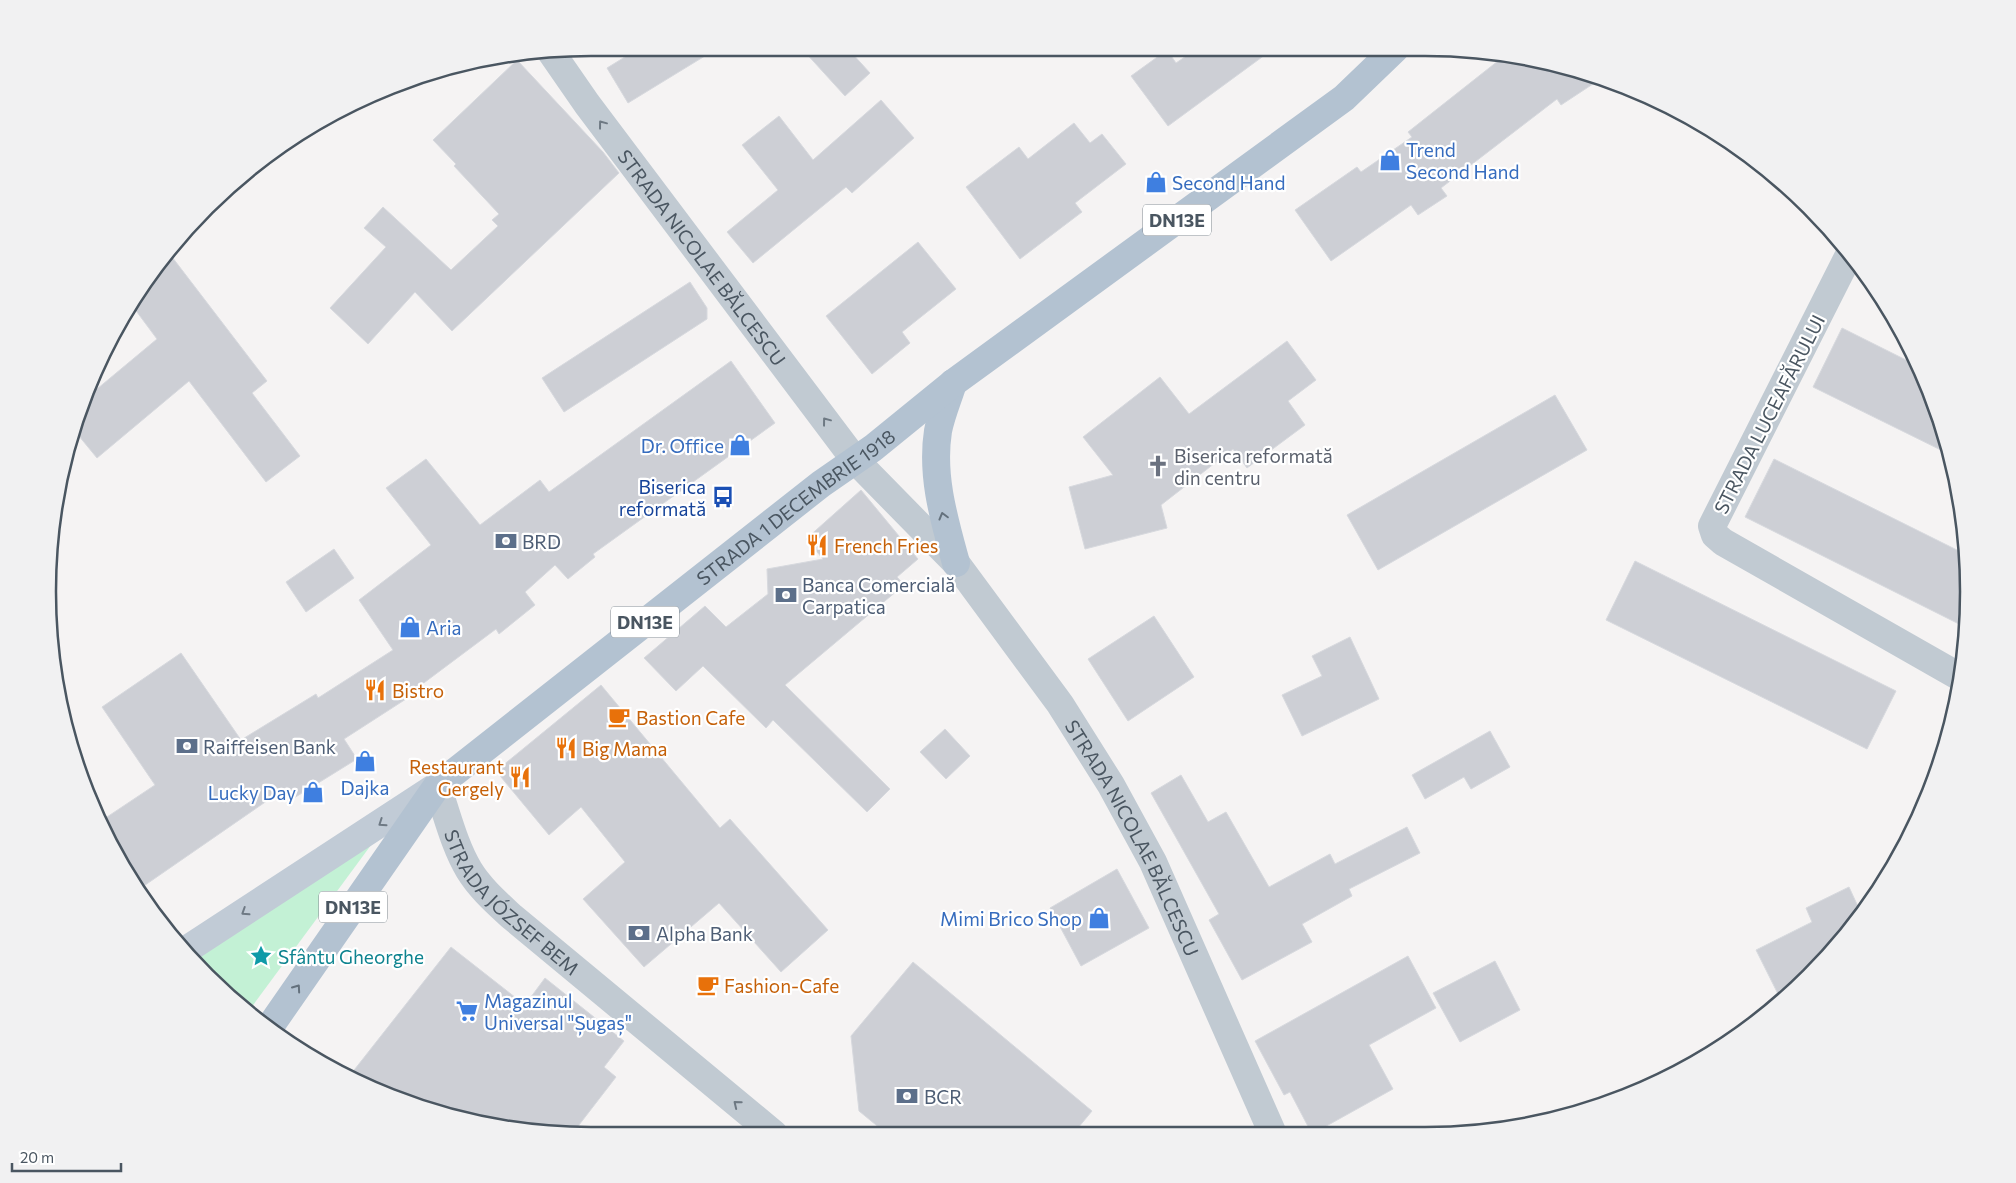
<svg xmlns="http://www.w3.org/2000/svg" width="2016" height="1183" font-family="Commissioner,sans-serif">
<rect width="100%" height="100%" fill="#f5f3f3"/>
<path fill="#c3f1d5" d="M 374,841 L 248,1012 L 233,1000 L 195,960 Z"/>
<g fill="#cdcfd5" stroke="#d7d9de">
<path d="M 1273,49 L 1168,126 L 1131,76 L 1167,50 L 1176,63 L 1195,50 Z"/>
<path d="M 713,51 L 628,103 L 607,68 L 633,52 Z"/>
<path d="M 804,51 L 850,51 L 870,73 L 845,96 Z"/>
<path d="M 1503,57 L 1602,78 L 1561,105 L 1557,99 L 1441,188 L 1447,196 L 1418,215 L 1411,205 L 1331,261 L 1295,210 L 1357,167 L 1361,172 L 1412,137 L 1408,132 Z"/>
<path d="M 517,60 L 603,152 L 619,173 L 452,331 L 415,292 L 368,344 L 330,308 L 386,247 L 364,228 L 383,207 L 451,270 L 498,226 L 492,220 L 499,214 L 454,166 L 456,164 L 433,140 Z"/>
<path d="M 881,100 L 914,138 L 852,193 L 846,187 L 753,263 L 727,232 L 778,190 L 742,145 L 779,116 L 813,160 Z"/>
<path d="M 1074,123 L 1090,143 L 1102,134 L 1126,164 L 1075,203 L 1082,212 L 1020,259 L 966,187 L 1019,147 L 1028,159 Z"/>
<path d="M 918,242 L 956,289 L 902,332 L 910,343 L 872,374 L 826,316 Z"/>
<path d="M 169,253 L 267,381 L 252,393 L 300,456 L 266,482 L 189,381 L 97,458 L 74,430 L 85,399 L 157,339 L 131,304 L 139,289 Z"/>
<path d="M 690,282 L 707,308 L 707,319 L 564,412 L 542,378 Z"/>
<path d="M 1842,328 L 1918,366 L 1927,383 L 1949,454 L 1813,387 Z"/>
<path d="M 1287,341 L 1316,380 L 1288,401 L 1305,425 L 1247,468 L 1233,449 L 1161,505 L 1167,528 L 1085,549 L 1069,487 L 1113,475 L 1083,437 L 1160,377 L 1189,414 Z"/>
<path d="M 731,361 L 775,423 L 593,554 L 595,557 L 568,579 L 555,565 L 525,592 L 535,605 L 499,634 L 496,629 L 405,697 L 406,699 L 344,739 L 357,759 L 294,798 L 287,787 L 138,890 L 120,863 L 101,821 L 155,785 L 102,707 L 181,653 L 241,740 L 316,694 L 318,698 L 393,650 L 359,600 L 431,545 L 386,488 L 426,459 L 480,525 L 540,480 L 549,492 Z"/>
<path d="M 1555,395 L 1587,450 L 1378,570 L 1347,515 Z"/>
<path d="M 1774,459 L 1965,554 L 1968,591 L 1965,627 L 1745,517 Z"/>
<path d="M 861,490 L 918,559 L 897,577 L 904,585 L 785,685 L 890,789 L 867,812 L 773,720 L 766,728 L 703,666 L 676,691 L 644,658 L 705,606 L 726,627 L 768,594 L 767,569 L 823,559 L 806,539 Z"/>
<path d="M 334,549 L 354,578 L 306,612 L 286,582 Z"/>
<path d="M 1635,561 L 1896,691 L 1867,749 L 1606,620 Z"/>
<path d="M 1154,616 L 1194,677 L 1128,721 L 1088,659 Z"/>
<path d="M 1350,637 L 1379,699 L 1302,736 L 1282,695 L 1322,676 L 1312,656 Z"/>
<path d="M 601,685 L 720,828 L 730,819 L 828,930 L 781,972 L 719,903 L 644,967 L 583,899 L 625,862 L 581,807 L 549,835 L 496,771 Z"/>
<path d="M 945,729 L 970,756 L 946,779 L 920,752 Z"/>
<path d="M 1490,731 L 1510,767 L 1471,789 L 1464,777 L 1425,799 L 1412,775 Z"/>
<path d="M 1181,775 L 1208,822 L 1226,812 L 1269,887 L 1330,854 L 1335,864 L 1407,827 L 1420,853 L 1349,889 L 1352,896 L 1302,924 L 1312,942 L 1242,980 L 1209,920 L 1219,914 L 1151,793 Z"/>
<path d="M 1117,869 L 1149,928 L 1081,966 L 1050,908 Z"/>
<path d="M 1849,887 L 1861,913 L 1810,976 L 1780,998 L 1756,950 L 1812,922 L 1806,908 Z"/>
<path d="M 451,947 L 525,1005 L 545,978 L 624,1041 L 604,1067 L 616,1077 L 572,1134 L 556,1134 L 416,1107 L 351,1074 Z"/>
<path d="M 1408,956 L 1436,1008 L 1369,1045 L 1393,1089 L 1312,1134 L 1290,1092 L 1284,1095 L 1255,1041 Z"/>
<path d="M 1495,961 L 1520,1010 L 1460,1042 L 1433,993 Z"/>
<path d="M 913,962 L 1092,1111 L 1073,1134 L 887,1134 L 859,1111 L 851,1036 Z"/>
</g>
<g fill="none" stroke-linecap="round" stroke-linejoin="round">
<g stroke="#c1cad2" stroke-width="28">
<path id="s1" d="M 551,52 L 587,104 L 855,460"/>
<path d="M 1849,255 L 1712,526 L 1715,535 L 1723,542 L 1960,677"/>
<path id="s2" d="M 437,786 C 447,814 454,845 469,870 C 480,888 496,902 511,916 L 774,1134"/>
</g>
<path stroke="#c1cad2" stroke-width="28" id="s3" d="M 855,460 L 956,563 L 1060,704 L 1111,785 L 1153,862 L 1273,1134"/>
<path stroke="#c1cbd6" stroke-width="28" d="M 186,950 L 437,786"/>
<g stroke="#b3c2d1" stroke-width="28">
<path d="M 953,383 C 948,399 941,415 938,431 C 931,476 944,519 956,563"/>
<path id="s4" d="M 269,1028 L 437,786 L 821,484 L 873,448 L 953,383 L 1344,98 L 1395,49"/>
</g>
</g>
<defs><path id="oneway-chevron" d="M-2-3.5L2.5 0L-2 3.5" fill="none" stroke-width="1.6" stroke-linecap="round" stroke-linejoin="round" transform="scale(1.25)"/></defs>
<g stroke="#6e7983">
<use href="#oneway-chevron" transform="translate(602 124) rotate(-127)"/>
<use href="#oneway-chevron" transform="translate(826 421) rotate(-127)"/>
<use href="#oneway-chevron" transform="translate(737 1104) rotate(-141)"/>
</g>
<g stroke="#64717d">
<use href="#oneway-chevron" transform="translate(943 516) rotate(-105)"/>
<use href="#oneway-chevron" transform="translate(297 988) rotate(-55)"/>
</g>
<g stroke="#6e7984">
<use href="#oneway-chevron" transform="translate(382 823) rotate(146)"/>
<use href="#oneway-chevron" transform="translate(245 912) rotate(147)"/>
</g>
<defs>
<g id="shop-bare" transform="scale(1.725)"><path d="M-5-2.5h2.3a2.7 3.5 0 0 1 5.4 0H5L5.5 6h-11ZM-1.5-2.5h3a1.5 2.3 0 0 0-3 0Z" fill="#3f7fe0" stroke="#fff" stroke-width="2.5" paint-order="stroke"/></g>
<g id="church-bare" transform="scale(1.725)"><path d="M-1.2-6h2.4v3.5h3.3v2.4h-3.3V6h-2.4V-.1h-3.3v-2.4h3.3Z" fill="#6b7280" stroke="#fff" stroke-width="2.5" paint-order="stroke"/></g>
<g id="bus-bare" transform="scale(1.725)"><path d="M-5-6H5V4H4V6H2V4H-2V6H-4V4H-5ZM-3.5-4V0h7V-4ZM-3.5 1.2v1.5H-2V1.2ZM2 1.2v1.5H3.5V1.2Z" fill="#1a4fb4" stroke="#fff" stroke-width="2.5" paint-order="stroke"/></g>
<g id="bank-bare" transform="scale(1.725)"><path d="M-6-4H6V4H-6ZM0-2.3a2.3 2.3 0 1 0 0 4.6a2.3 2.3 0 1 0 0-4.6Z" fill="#5c6f8a" stroke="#fff" stroke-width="2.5" paint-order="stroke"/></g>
<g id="restaurant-bare" transform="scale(1.725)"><path d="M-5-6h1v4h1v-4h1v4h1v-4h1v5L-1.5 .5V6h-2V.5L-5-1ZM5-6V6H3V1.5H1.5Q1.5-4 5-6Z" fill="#e8710a" stroke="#fff" stroke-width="2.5" paint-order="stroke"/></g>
<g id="cafe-bare" transform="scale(1.725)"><path d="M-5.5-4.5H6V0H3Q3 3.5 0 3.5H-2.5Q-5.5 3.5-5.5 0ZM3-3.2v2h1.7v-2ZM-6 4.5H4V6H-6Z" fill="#e8710a" stroke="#fff" stroke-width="2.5" paint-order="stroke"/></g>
<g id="sight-bare" transform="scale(1.725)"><path d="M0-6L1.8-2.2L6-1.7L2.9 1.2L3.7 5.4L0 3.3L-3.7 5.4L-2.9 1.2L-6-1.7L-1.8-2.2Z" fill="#0f9aa8" stroke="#fff" stroke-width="2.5" paint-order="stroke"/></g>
<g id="supermarket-bare" transform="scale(1.725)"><path d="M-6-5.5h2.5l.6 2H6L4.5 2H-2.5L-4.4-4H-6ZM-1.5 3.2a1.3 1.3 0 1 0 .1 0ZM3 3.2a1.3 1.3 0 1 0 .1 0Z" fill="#3f7fe0" stroke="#fff" stroke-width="2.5" paint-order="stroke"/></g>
</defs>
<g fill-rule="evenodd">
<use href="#shop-bare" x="1390" y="160"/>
<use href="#shop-bare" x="1156" y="182"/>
<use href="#shop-bare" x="740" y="445"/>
<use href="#church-bare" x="1158" y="466"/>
<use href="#bus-bare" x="723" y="497"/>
<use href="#bank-bare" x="506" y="541"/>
<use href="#restaurant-bare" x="817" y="545"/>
<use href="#bank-bare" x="786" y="595"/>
<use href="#shop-bare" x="410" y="627"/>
<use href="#restaurant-bare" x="375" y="690"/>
<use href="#cafe-bare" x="619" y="717"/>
<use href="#bank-bare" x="187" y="746"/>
<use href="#restaurant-bare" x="566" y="748"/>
<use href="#shop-bare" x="365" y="761"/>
<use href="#restaurant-bare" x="520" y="777"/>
<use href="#shop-bare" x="313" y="792"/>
<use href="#shop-bare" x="1099" y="918"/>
<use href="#bank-bare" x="639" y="933"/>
<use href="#sight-bare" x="261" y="956"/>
<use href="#cafe-bare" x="708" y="985"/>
<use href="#supermarket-bare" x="467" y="1011"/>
<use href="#bank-bare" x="907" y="1096"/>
</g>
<g text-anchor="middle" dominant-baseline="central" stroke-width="4.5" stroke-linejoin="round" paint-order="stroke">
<g fill="#fff" stroke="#808990" stroke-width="1">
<rect x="1143" y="204.5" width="68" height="31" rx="4"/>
<rect x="611" y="606.5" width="68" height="31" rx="4"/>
<rect x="319" y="891.5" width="68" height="31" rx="4"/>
</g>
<g font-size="18" font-weight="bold" fill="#4a5661">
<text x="1177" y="220">DN13E</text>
<text x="645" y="622">DN13E</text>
<text x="353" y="907">DN13E</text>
</g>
<g font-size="19" fill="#366cbe" stroke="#fff" text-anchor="start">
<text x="1406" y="149">Trend<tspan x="1406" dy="22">Second Hand</tspan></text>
<text x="1172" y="182">Second Hand</text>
<text x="724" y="445" text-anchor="end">Dr. Office</text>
<text x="426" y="627">Aria</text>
<text x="365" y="787" text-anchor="middle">Dajka</text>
<text x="296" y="792" text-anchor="end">Lucky Day</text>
<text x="1082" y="918" text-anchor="end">Mimi Brico Shop</text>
<text x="484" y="1000">Magazinul<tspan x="484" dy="22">Universal "Șugaș"</tspan></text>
</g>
<g font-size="19" fill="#4a5661" stroke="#fff">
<text stroke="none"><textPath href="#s1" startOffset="255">STRADA NICOLAE BĂLCESCU</textPath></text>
<text transform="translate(1769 414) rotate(-63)">STRADA LUCEAFĂRULUI</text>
<text stroke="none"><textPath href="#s4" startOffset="749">STRADA 1 DECEMBRIE 1918</textPath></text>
<text stroke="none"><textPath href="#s3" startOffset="472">STRADA NICOLAE BĂLCESCU</textPath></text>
<text stroke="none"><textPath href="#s2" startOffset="142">STRADA JÓZSEF BEM</textPath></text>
</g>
<g font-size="19" fill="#5b616d" stroke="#fff" text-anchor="start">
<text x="1174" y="455">Biserica reformată<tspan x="1174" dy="22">din centru</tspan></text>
</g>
<g font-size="19" fill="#164399" stroke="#fff" text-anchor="end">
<text x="706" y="486">Biserica<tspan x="706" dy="22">reformată</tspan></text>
</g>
<g font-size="19" fill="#4e5e75" stroke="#fff" text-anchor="start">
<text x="522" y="541">BRD</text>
<text x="802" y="584">Banca Comercială<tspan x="802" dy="22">Carpatica</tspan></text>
<text x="203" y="746">Raiffeisen Bank</text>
<text x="656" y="933">Alpha Bank</text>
<text x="924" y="1096">BCR</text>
</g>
<g font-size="19" fill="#c56008" stroke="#fff" text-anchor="start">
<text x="834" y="545">French Fries</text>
<text x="392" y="690">Bistro</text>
<text x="636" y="717">Bastion Cafe</text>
<text x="582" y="748">Big Mama</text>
<text x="504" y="766" text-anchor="end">Restaurant<tspan x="504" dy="22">Gergely</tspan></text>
<text x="724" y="985">Fashion-Cafe</text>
</g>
<g font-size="19" fill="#0d838f" stroke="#fff" text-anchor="start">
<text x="278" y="956">Sfântu Gheorghe</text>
</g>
</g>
<path d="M0 0H2016V1183H0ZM591 56H1425A535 535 0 0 1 1960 591V592A535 535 0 0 1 1425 1127H591A535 535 0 0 1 56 592V591A535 535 0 0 1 591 56Z" fill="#f1f1f2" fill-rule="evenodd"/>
<path fill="none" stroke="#4a5661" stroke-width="2.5" d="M591 56H1425A535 535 0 0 1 1960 591V592A535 535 0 0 1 1425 1127H591A535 535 0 0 1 56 592V591A535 535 0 0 1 591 56Z"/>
<path d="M12 1163v8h109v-8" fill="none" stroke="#4a5661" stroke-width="2.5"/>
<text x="20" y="1163" font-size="15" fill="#4a5661" stroke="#ffffff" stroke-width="4" paint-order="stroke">20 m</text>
</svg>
